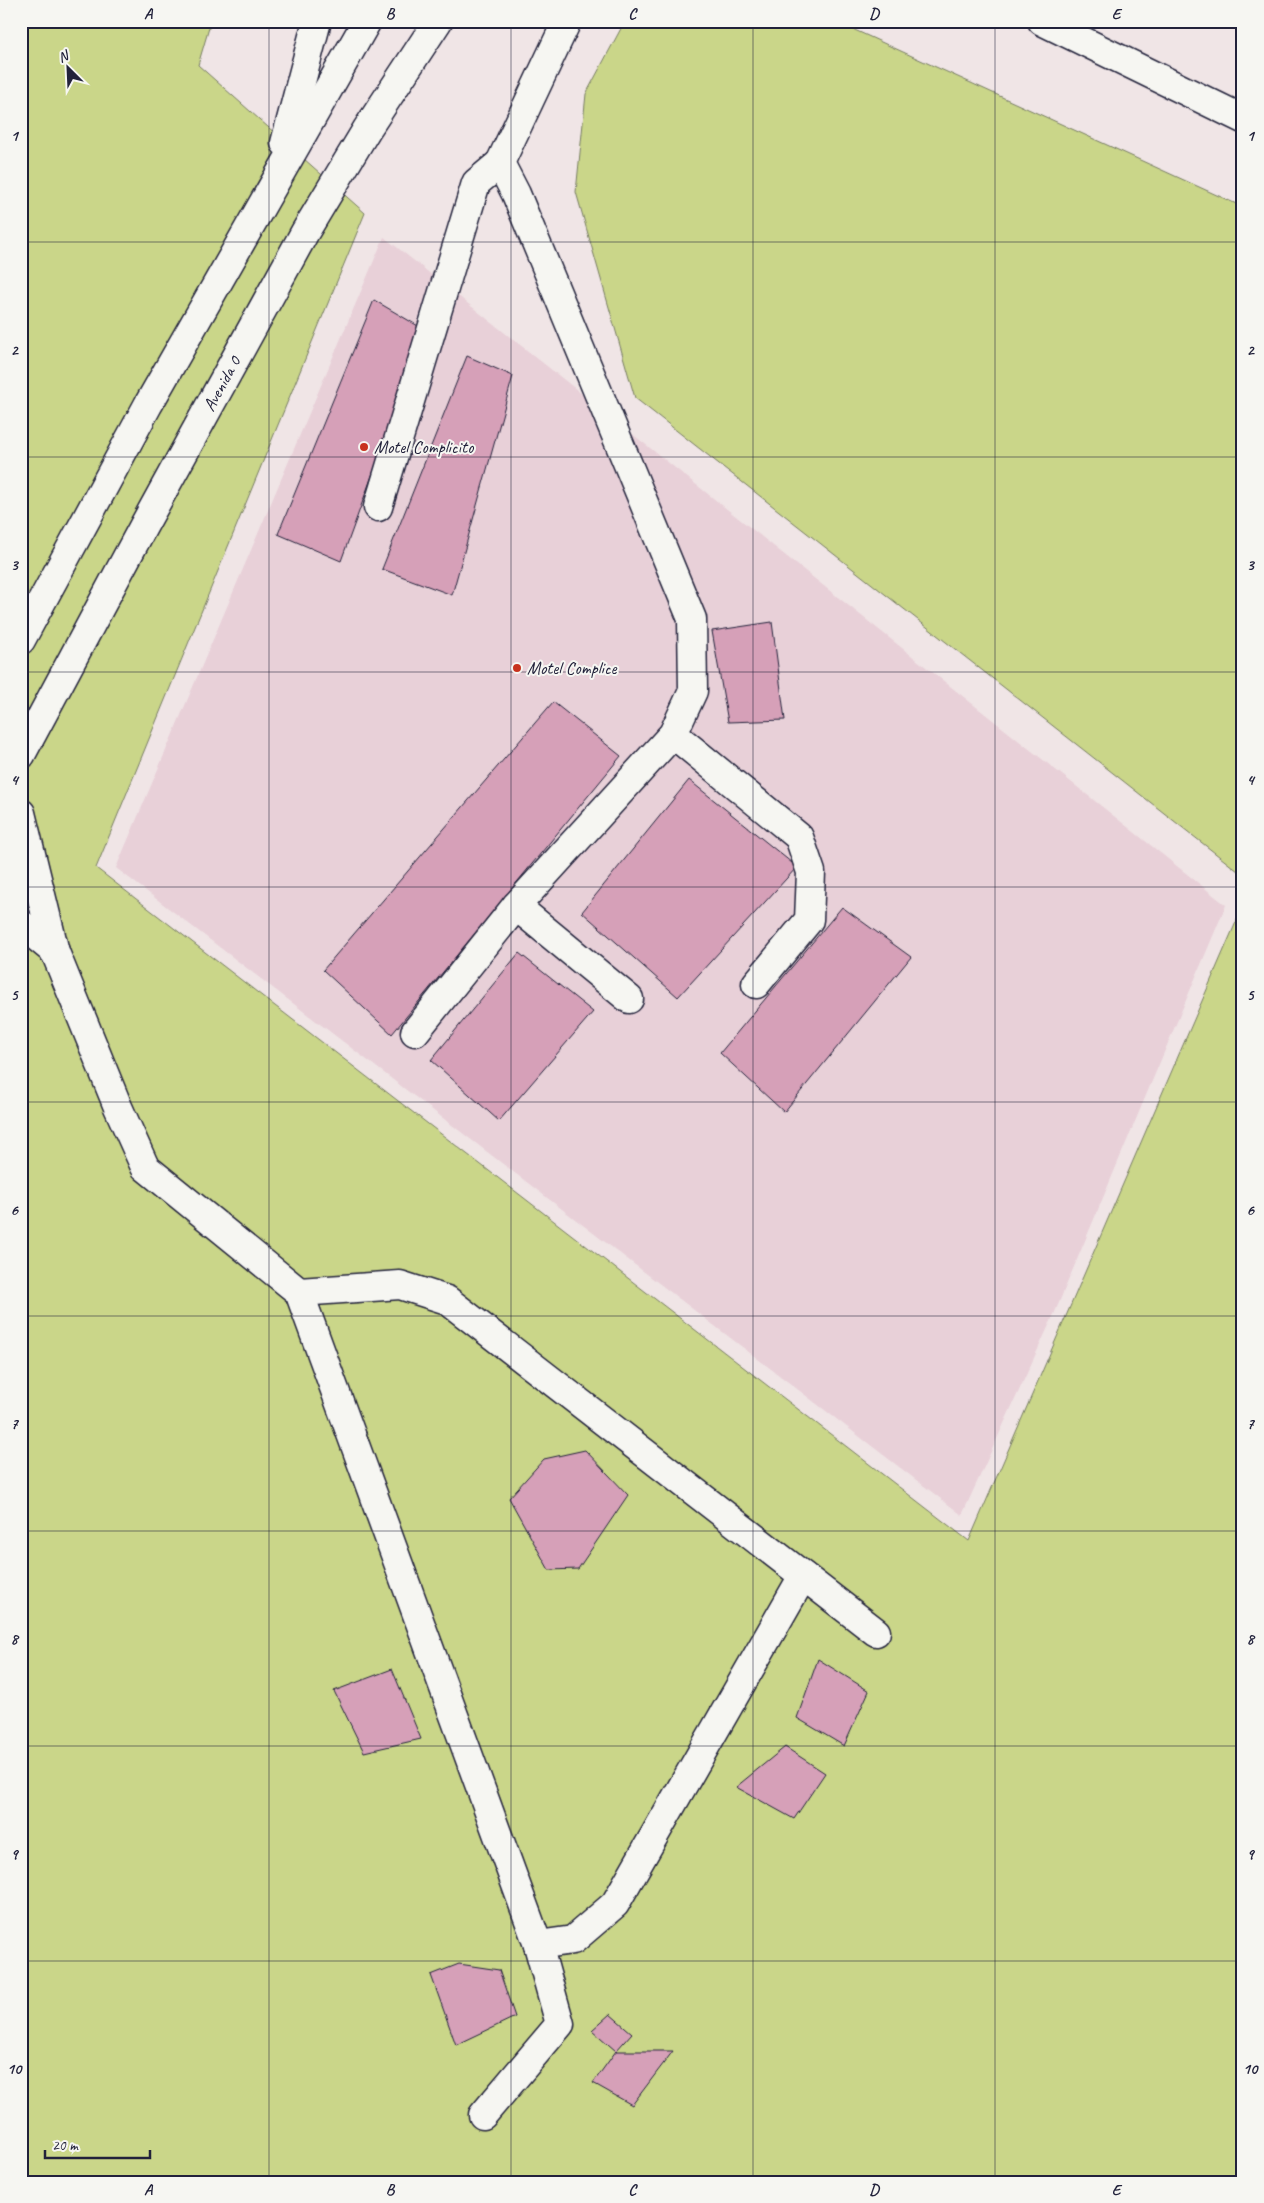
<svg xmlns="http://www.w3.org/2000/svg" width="1264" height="2203" font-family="Caveat,sans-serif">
<rect width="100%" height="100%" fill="#f0e5e6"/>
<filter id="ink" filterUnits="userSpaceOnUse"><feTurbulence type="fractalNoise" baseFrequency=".02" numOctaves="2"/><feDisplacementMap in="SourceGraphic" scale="10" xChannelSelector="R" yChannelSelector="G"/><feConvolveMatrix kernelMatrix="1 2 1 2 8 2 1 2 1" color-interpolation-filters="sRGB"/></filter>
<g filter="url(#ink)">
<path fill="#e8d0d8" d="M 384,237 L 1226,905 L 1055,1312 L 962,1515 L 116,868 Z"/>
<g fill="#cad689" stroke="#767c62">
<path d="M 21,21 L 211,21 L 198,65 L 365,213 L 96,868 L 969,1541 L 1243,906 L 1243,2182 L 21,2182 Z"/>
<path d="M 625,21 L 835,21 L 1243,207 L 1243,875 L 635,398 L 576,192 L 586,94 Z"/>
</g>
<g fill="#d6a0b8" stroke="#22223b">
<path d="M 374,300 L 425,330 L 341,561 L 278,534 Z"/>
<path d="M 467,356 L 513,376 L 452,595 L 382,569 Z"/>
<path d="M 772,622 L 785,720 L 728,722 L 712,631 Z"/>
<path d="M 553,702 L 621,756 L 392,1034 L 323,970 Z"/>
<path d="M 689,780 L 797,867 L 678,997 L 582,912 Z"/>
<path d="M 842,907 L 911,957 L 784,1112 L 720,1053 Z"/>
<path d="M 519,953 L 593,1012 L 499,1121 L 431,1060 Z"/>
<path d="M 585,1450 L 628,1495 L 578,1569 L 549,1570 L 509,1498 L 544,1459 Z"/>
<path d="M 818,1659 L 869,1691 L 844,1746 L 797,1718 Z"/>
<path d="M 392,1669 L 421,1739 L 364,1752 L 334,1691 Z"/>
<path d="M 785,1747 L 825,1773 L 794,1819 L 736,1787 Z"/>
<path d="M 459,1964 L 499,1970 L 515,2017 L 456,2045 L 431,1975 Z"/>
<path d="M 610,2014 L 632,2033 L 616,2051 L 592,2030 Z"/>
<path d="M 616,2051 L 673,2051 L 632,2105 L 593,2083 Z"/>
</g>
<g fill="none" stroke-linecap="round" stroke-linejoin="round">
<g stroke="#22223b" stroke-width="31">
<g id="minor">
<path d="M 378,507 L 476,183 L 500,163"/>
<path d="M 673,734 L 799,837 L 811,872 L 809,920 L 756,984"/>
<path d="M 21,813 L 55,952 L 118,1107 L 145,1167 L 299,1292 L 538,1945 L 560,2024 L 483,2115"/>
<path d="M 516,906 L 629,999"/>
<path d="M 21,924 L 55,952"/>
<path d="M 415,1032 L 516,906 L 673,734 L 693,691 L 692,619 L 516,194 L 500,163 L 567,21"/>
<path d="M 299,1292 L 400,1285 L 447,1300 L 876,1632"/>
<path d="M 538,1945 L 573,1940 L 615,1904 L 803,1576"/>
</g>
</g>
<g stroke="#22223b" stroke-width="31">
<g id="major">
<path d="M 1042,21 L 1243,119"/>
<path d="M 285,143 L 317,21"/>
<path d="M 21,640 L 148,405 L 367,21"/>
<path id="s1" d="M 21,755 L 143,527 L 305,232 L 367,129 L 438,21"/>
</g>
</g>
<use href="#minor" stroke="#f6f6f2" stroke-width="28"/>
<use href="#major" stroke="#f6f6f2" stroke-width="28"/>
</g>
</g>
<path fill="none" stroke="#22223b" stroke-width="1" stroke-opacity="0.55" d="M 269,21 L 269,2182M 511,21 L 511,2182M 753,21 L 753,2182M 995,21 L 995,2182M 21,242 L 1243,242M 21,457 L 1243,457M 21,672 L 1243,672M 21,887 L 1243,887M 21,1102 L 1243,1102M 21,1316 L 1243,1316M 21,1531 L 1243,1531M 21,1746 L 1243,1746M 21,1961 L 1243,1961"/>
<g fill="#c8321e" stroke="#f6f6f2" stroke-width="2">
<circle cx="364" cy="447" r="5"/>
<circle cx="517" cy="668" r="5"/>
</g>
<g text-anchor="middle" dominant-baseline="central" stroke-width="4" stroke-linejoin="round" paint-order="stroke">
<g font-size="18" fill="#22223b" stroke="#f6f6f2">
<text stroke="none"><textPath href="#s1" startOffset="422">Avenida 0</textPath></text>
</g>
<g font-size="18" fill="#22223b" stroke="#f6f6f2" text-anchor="start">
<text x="374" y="447">Motel Complicito</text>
<text x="527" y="668">Motel Complice</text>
</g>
</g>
<rect width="1264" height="2203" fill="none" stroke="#f6f6f2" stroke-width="55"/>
<g transform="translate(68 68) rotate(336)" stroke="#f6f6f2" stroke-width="4" paint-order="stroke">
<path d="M0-4L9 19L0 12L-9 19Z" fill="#22223b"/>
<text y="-8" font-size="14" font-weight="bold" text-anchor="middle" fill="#22223b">N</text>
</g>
<path d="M45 2150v8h105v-8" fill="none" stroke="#22223b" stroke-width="2.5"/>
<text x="52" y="2150" font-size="15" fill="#22223b" stroke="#f6f6f2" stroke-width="4" paint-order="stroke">20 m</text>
<rect x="28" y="28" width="1208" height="2148" fill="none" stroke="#22223b" stroke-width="2"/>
<g font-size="16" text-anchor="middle" font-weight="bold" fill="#22223b">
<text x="148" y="19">A</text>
<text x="390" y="19">B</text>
<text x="632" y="19">C</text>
<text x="874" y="19">D</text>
<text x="1116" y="19">E</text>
<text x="14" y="141">1</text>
<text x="1250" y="141">1</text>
<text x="14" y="355">2</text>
<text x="1250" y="355">2</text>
<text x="14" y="570">3</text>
<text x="1250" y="570">3</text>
<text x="14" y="785">4</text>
<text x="1250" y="785">4</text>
<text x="14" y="1000">5</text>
<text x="1250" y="1000">5</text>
<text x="14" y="1215">6</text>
<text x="1250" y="1215">6</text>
<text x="14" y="1429">7</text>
<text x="1250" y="1429">7</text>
<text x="14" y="1644">8</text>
<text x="1250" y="1644">8</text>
<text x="14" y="1859">9</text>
<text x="1250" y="1859">9</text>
<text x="14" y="2074">10</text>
<text x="1250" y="2074">10</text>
<text x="148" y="2195">A</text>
<text x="390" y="2195">B</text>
<text x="632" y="2195">C</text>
<text x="874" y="2195">D</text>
<text x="1116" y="2195">E</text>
</g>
</svg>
